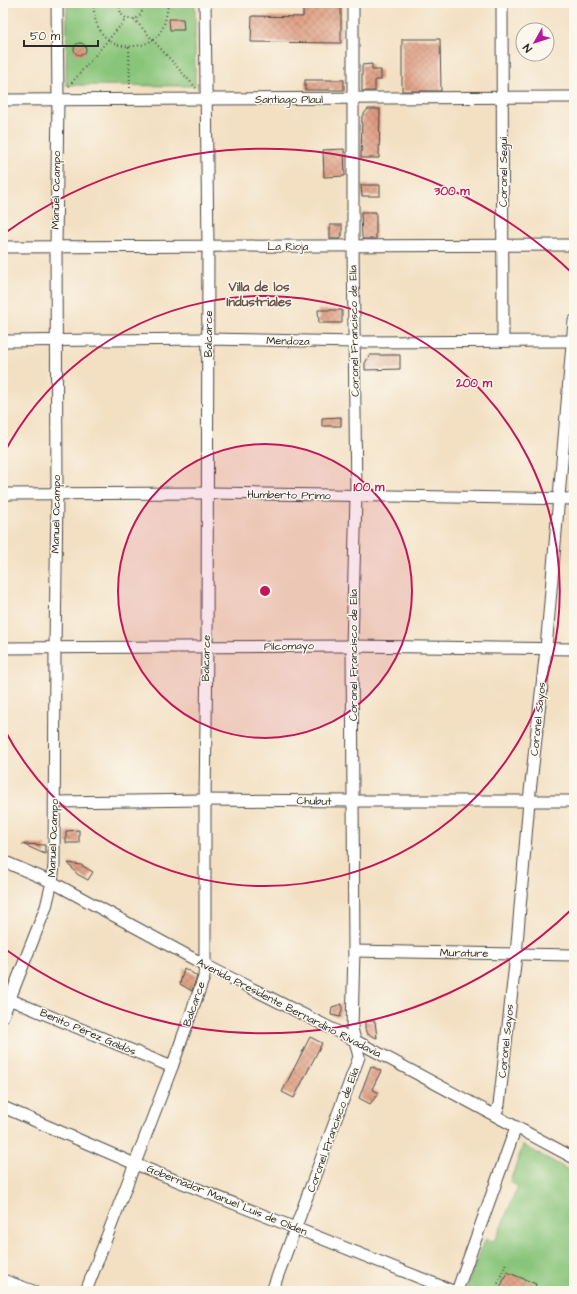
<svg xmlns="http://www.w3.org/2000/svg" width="577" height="1294" font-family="'Architects Daughter',sans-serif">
<defs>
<pattern id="building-cross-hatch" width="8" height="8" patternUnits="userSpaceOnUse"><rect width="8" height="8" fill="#de9a7e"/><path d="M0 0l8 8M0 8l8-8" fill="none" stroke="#b47e67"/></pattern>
</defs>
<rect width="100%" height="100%" fill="#fbf7ec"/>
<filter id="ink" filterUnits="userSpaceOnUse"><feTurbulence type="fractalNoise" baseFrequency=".025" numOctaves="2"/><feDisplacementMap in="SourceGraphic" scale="8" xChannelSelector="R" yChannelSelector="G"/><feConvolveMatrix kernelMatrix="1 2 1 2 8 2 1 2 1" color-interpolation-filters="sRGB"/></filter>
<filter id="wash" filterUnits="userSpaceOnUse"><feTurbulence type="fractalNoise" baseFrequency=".012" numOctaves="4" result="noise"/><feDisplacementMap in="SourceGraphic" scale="16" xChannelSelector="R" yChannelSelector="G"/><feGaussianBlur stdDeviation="0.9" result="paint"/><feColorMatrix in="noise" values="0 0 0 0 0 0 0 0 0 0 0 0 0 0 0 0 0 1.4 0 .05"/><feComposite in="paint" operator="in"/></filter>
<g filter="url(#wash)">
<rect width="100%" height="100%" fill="#f3e0c3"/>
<g fill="#88c479" stroke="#5a7852">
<path d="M 67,3 L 195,3 L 195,86 L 66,85 Z"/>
<path d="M 523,1145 L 574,1173 L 574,1291 L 465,1291 L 486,1238 L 493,1241 L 495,1239 L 496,1239 L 518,1186 L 510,1182 Z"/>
</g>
<g id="blocks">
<g fill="url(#building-cross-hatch)">
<path d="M 303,4 L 341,4 L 341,43 L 251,42 L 252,16 L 303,17 Z"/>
<path d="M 169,19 L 183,19 L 184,30 L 170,30 Z"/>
<path d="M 402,39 L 440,39 L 441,91 L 402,91 Z"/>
<circle cx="80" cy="49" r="6"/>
<path d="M 372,64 L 372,70 L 381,70 L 381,80 L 375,80 L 375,91 L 362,91 L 362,65 Z"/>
<rect x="305" y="80" width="39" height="10"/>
<path d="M 368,109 L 380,109 L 379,158 L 361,158 L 362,116 Z"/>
<path d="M 344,149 L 345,176 L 324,177 L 323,150 Z"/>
<path d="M 361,185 L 380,185 L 380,196 L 362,196 Z"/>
<path d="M 361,212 L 376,212 L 376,239 L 363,239 L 362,237 Z"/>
<path d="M 330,225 L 342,225 L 342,236 L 339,239 L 330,239 Z"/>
<path d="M 318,310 L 342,310 L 342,323 L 319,323 Z"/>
<path d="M 370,355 L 400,355 L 400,369 L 365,370 L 365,363 Z"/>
<path d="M 341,417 L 341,426 L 322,426 L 322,418 Z"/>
<path d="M 79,830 L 79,843 L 66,843 L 66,831 Z"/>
<path d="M 22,844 L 45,845 L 45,854 Z"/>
<path d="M 68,863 L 81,865 L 93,872 L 88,880 L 77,874 Z"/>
<path d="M 184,968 L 197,976 L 192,991 L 180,984 Z"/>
<path d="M 342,1004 L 342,1010 L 340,1017 L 331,1015 L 332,1007 Z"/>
<path d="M 365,1021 L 375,1021 L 377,1038 L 367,1034 L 365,1029 Z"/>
<path d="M 310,1037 L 322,1043 L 294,1098 L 282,1092 Z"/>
<path d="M 371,1066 L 381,1071 L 372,1089 L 379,1093 L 370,1104 L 359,1098 Z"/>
<path d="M 507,1272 L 536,1284 L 534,1291 L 499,1291 Z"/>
</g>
</g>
</g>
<g filter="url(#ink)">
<use href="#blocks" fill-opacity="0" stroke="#494642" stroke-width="1"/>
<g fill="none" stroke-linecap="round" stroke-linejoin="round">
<g stroke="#494642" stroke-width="13">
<g id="minor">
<path d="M 502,3 L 503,341"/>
<path d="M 3,100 L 574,97"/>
<path d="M 3,247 L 574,245"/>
<path d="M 3,341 L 208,339 L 355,342 L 574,341"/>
<path d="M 3,494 L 208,493 L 574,499"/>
<path d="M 3,648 L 352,646 L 574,649"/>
<path d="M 55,802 L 205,800 L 353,801 L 574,801"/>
<path d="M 3,861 L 52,882 L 205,965 L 356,1041 L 574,1158"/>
<path d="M 354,951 L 574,955"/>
<path d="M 4,997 L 172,1067"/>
<path d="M 3,1016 L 46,907 L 52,882 L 54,865 L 55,648 L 57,494 L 56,246 L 58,99 L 57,3"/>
<path d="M 3,1107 L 135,1164 L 453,1291"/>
<path d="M 495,1115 L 499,1105 L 516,955 L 529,801 L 546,649 L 574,321"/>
<path d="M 3,1280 L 33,1291"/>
<path d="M 86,1291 L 172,1067 L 204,977 L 205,965 L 205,800 L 207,647 L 208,246 L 205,3"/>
<path d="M 272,1291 L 359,1057 L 352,1028 L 354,951 L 352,646 L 356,496 L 353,245 L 353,3"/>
<path d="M 457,1291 L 516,1127"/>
</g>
</g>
<g stroke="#494642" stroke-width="2" stroke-dasharray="1 3" stroke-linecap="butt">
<path d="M 94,3 C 92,27 107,49 133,46 C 142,46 152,42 158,35 C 165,27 167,14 168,3"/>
<path d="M 121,3 C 114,25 149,24 141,3"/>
<path d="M 134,19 L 196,88"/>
<path d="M 129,47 L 130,90"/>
<path d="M 69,86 L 126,19"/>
<path d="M 495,1291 L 506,1263"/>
</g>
<use href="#minor" stroke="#fff" stroke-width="11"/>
</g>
</g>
<circle cx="265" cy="591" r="147" fill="#c2185b" fill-opacity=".12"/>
<g fill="none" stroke="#c2185b" stroke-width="2">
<circle cx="265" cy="591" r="147"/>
<path d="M3 455A295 295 0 1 1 3 727"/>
<path d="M572 909A442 442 0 0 1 5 949M5 233A442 442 0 0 1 572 273"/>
</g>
<g text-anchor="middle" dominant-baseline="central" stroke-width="3" stroke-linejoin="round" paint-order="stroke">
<g font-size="11" fill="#2b2b2b" stroke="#fbf7ec">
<text x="289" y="99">Santiago Plaul</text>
<text transform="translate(503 172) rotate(-90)">Coronel Seguí</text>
<text transform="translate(56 190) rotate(-89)">Manuel Ocampo</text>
<text x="288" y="246">La Rioja</text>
<text transform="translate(354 331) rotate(-91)">Coronel Francisco de Elía</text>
<text transform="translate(208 334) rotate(-90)">Balcarce</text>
<text transform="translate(288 341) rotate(1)">Mendoza</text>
<text transform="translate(289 495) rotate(1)">Humberto Primo</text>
<text transform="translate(56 514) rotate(-89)">Manuel Ocampo</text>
<text transform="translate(289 646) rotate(-1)">Pilcomayo</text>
<text transform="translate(353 655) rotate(-90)">Coronel Francisco de Elía</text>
<text transform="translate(206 658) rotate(-89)">Balcarce</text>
<text transform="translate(538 719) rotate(-84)">Coronel Sayos</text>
<text transform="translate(314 801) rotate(1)">Chubut</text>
<text transform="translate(53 838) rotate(-88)">Manuel Ocampo</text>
<text transform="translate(464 953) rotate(1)">Murature</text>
<text transform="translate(194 1004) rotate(-71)">Balcarce</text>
<text transform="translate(289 1008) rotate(27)">Avenida Presidente Bernardino Rivadavia</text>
<text transform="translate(88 1032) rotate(23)">Benito Pérez Galdós</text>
<text transform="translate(506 1041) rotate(-84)">Coronel Sayos</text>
<text transform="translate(333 1130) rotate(-70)">Coronel Francisco de Elía</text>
<text transform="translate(227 1200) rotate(22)">Gobernador Manuel Luis de Oliden</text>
</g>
<g font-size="13" font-weight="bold" fill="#6a5248" stroke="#fbf7ec">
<text x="259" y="287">Villa de los<tspan x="259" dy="15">Industriales</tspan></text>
</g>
</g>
<circle cx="265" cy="591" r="6" fill="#c2185b" stroke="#fbf7ec" stroke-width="2"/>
<g font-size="12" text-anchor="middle" font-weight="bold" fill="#c2185b" stroke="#fbf7ec" stroke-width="3" stroke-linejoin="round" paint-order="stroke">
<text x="452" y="195">300 m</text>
<text x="474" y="387">200 m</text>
<text x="369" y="491">100 m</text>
</g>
<rect width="577" height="1294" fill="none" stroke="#fbf7ec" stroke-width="16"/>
<g transform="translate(535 42) rotate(231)"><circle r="19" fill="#fbf7ec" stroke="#a8a59f"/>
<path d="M0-3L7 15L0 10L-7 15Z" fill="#b5179e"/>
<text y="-6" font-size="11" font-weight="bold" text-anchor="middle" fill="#2b2b2b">N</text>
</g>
<path d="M24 40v6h74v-6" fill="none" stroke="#2b2b2b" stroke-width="2"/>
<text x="30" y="40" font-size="12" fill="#2b2b2b" stroke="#fbf7ec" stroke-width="3" paint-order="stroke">50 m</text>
</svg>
